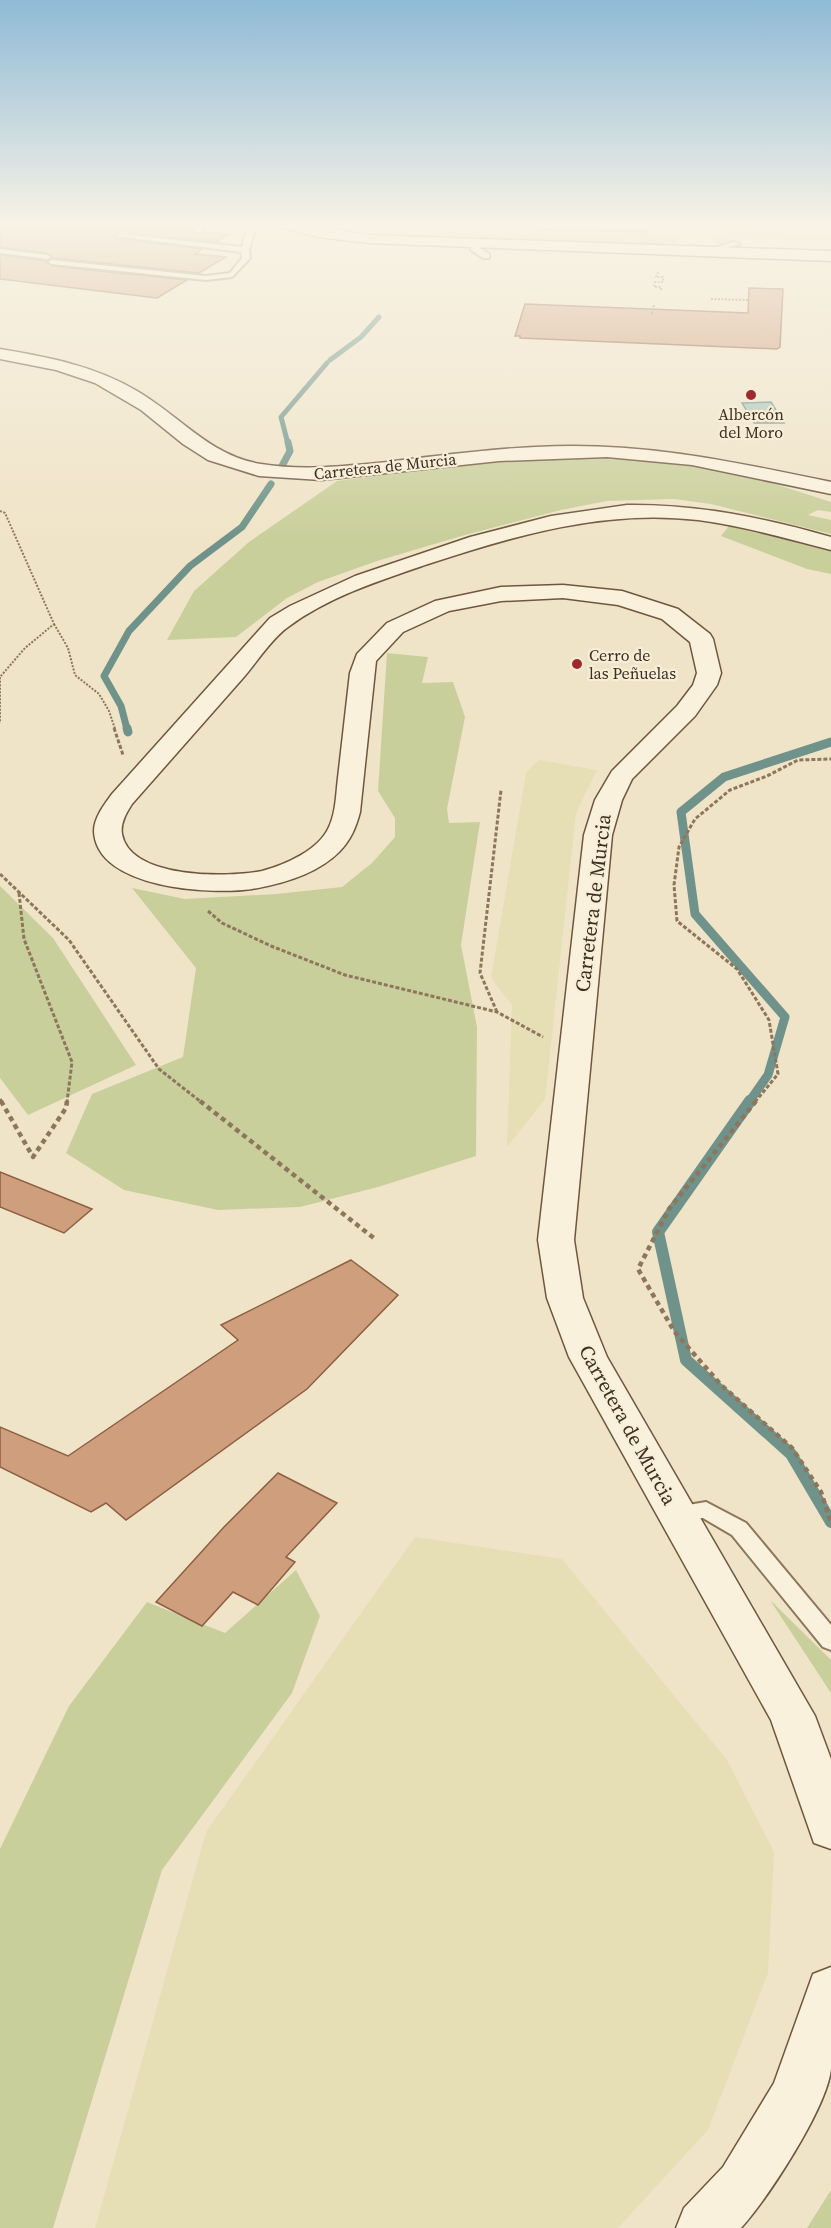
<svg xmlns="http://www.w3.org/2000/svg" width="831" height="2228" font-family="'Source Serif 4',serif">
<rect width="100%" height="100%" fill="#f0e4c8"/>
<g fill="#e6deb5">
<path d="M 539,760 L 597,770 L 576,813 L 545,1099 L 507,1147 L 512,1005 L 491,978 L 526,773 Z"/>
<path d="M 415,1537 L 562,1559 L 727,1760 L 774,1852 L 768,1973 L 708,2130 L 618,2228 L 95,2228 L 206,1832 Z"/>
</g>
<g fill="#c9cf9b">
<path d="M 377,225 L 520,228 L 517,240 L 434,236 L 435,233 L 396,232 L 393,235 L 371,234 Z"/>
<path d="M 669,225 L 680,225 L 680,238 L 674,244 L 666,245 L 524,240 L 527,229 L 652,233 L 666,230 Z"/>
<path d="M 710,225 L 831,225 L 831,241 L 734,238 L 719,243 L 710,238 Z"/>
<path d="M 591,455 C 616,457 641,458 665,460 C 721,467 778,484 831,502 L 831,512 L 818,510 L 808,515 L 831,520 L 831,534 L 711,504 L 674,499 L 607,501 L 561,510 L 465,535 L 377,561 L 318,582 L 287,598 L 236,637 L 167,640 L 194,591 L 249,542 L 337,481 L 493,460 Z"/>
<path d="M 729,526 L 831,551 L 831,574 L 807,569 L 721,536 Z"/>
<path d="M 387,653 L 428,657 L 422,683 L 453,682 L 465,717 L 447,809 L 449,823 L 480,822 L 461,945 L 477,1027 L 476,1156 L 378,1187 L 300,1207 L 218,1210 L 124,1190 L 66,1153 L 92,1094 L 183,1057 L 196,968 L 132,888 L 185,899 L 276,894 L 342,887 L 372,863 L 395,837 L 395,818 L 378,791 Z"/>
<path d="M 0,886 L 53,938 L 136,1065 L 28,1115 L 0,1078 Z"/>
<path d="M 296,1570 L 320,1616 L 292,1693 L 162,1870 L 53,2228 L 0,2228 L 0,1849 L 69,1706 L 147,1602 L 225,1633 Z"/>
<path d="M 770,1600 L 831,1660 L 831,1693 Z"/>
<path d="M 831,2190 L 831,2228 L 807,2228 Z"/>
</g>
<path fill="#a9c4bc" stroke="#6f938a" stroke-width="1.5" d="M 771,402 L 784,423 L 754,423 L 742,403 Z"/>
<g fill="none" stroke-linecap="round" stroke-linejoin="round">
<g stroke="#6f938a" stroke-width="5">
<path d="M 330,360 L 361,337 L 379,317"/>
<path d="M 288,444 L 281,417 L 327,363"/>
</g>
<g stroke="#6f938a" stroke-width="7">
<path d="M 282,466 L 290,451 L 288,442"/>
<path d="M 127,729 L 121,706 L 104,676 L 129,631 L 190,566 L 242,527 L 271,484"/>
</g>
<g stroke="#6f938a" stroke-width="9">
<path d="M 127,728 L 128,732"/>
<path d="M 749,1102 L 768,1075 L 785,1017 L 695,914 L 681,812 L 724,777 L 831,742"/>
</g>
<path stroke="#6f938a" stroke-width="12" d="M 750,1101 L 658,1232 L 686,1360 L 791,1454 L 831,1522"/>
</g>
<g fill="#cf9f7d" stroke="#8d5f41" stroke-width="1.5">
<path d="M 0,225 L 147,225 L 193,230 L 195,234 L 204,232 L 229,234 L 216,242 L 120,232 L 114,235 L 116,238 L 202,249 L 195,254 L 226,257 L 199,273 L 53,258 L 47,253 L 0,247 Z"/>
<path d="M 0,255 L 46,261 L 52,266 L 187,280 L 157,298 L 0,279 Z"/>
<path d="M 749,288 L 783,289 L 780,347 L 777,349 L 520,338 L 520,336 L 515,336 L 525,304 L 748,313 Z"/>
<path d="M 0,1172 L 92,1209 L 64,1233 L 0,1207 Z"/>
<path d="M 351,1260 L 398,1295 L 307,1389 L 126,1520 L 106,1503 L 91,1512 L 0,1467 L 0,1427 L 68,1456 L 238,1340 L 221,1325 Z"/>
<path d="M 278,1473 L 337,1503 L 286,1557 L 295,1562 L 258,1605 L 233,1592 L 202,1626 L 156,1602 L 224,1527 Z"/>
</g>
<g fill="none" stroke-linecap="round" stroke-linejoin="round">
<g stroke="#8d765c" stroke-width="4">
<g id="lane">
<path d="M 199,225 L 207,225 L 201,232 L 195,232 Z"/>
<path d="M 248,225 L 256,225 L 249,250 L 250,258 L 232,277 L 206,280 L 52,264 L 48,262 L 52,260 L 206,276 L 230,273 L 242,258 L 241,252 L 116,236 L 120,234 L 242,247 Z"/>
<path d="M 508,225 L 642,227 L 656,225 L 649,231 L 512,227 Z"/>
<path d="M 472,241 L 478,241 L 478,247 L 489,254 L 489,258 L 483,258 L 471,250 Z"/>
<path d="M 733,242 L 740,244 L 705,254 L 701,252 Z"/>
<path d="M 0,249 L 47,255 L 51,257 L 47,259 L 0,253 Z"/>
<path d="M 706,1502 L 746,1523 L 831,1625 L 831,1650 L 823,1647 L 732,1535 L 703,1518 L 677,1521 L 670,1518 L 667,1513 L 670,1508 Z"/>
</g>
</g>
<g stroke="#6f573f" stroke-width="3">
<g id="secondary">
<path d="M 279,225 L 304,225 L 369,235 L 831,251 L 831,261 L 369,243 L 318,237 L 281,228 Z"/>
<path d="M 0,349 C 48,357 95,366 137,391 C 180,416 210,456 261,464 C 303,471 345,466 387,462 C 436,456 486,449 536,447 C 639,441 731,461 831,482 L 831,494 L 692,465 L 607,457 L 499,461 L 321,480 L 259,476 L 208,460 L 183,444 L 141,410 L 95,383 L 56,370 L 0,359 Z"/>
<path d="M 627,505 C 698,504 764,518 831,537 L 831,550 C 787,539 744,526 698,520 C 605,509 516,535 428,564 C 381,580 328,597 288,627 C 271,639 257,662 243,678 C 206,720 169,762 132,804 C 127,812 120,823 122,834 C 130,879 228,878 262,871 C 285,865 319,850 329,827 C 336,812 336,794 338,778 C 342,743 346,708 350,673 L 357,654 L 387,623 L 435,601 L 501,587 L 563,585 L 622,591 L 678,609 L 710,634 L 713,639 L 721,673 L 717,685 L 695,716 L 632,779 L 622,800 L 612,835 L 574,1240 L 583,1298 L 607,1357 L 815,1716 L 831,1759 L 831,1849 L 814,1843 L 771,1720 L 569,1357 L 547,1298 L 538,1240 L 584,835 L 595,800 L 612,771 L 677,706 L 693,685 L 697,673 L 690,642 L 662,619 L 618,605 L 563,598 L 501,601 L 449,611 L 403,632 L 376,661 L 360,812 C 356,827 351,840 339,852 C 317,874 282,884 252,889 C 212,895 96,889 94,831 C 94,818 104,805 112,794 L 270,618 L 290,606 L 355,576 L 470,537 L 551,516 Z"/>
<path d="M 831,1967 C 831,2000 831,2036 831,2069 C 827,2108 768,2198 741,2228 L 676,2228 L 684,2208 L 723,2167 L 774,2083 L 813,1974 Z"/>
</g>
</g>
<g stroke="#8d765c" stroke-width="2" stroke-dasharray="2 1.5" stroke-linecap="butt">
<path d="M 658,272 L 656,277 L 663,277 L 663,282 L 655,282 L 654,287 L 661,287 L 661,291"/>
<path d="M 711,299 L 749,300"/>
<path d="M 652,314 L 654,304"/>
<path d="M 0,511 L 5,513 L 54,624 L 25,648 L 0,677 L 0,723"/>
<path d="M 54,624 L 68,648 L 75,675 L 99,694 L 109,711 L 115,729"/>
</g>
<g stroke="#8d765c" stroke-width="3" stroke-dasharray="4 2" stroke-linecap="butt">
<path d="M 114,728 L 123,755"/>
<path d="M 0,874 L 69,940 L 159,1069 L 201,1102"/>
<path d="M 19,893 L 24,939 L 72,1062 L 67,1102"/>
<path d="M 208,911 L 222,923 L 271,946 L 345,975 L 497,1012 L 543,1037"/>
<path d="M 497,1012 L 480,973 L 501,790"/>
<path d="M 0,1099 L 2,1102"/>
<path d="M 755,1102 L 778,1074 L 769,1020 L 737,969 L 677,921 L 674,885 L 679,847 L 695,819 L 730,790 L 767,776 L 798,760 L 831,759"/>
</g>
<g stroke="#8d765c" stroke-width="4.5" stroke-dasharray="5 4" stroke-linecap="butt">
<path d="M 1,1101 L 33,1157 L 66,1108 L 67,1101"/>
<path d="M 200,1101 L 375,1239"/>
<path d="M 756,1101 L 669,1209 L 638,1269 L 674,1331 L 721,1385 L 792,1448 L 821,1492 L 831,1523"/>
</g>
<use href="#lane" fill="#faf1dc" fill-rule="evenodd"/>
<use href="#secondary" fill="#faf1dc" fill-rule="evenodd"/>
</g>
<linearGradient id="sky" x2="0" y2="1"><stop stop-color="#8fbad6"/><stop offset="0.42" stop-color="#f8f3e6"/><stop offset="1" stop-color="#f8f3e6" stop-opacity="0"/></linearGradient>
<rect width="831" height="537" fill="url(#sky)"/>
<g fill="#9e2a2b" stroke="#f7eed8" stroke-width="2">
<circle cx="751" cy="395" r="6"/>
<circle cx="577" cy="664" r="6"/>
</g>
<g text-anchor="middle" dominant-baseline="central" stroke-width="4.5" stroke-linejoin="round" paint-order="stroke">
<g font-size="16" fill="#3d2e20" stroke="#f7eed8">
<text x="751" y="414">Albercón<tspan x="751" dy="18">del Moro</tspan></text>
<text x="589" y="655" text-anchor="start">Cerro de<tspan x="589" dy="18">las Peñuelas</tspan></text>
</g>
<g font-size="16" fill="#3d2e20" stroke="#f7eed8">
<text transform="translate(385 466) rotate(-6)">Carretera de Murcia</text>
</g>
<g font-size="20" fill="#3d2e20" stroke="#f7eed8">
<text transform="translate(593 903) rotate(-83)">Carretera de Murcia</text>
<text transform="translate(628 1425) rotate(61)">Carretera de Murcia</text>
</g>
</g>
</svg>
